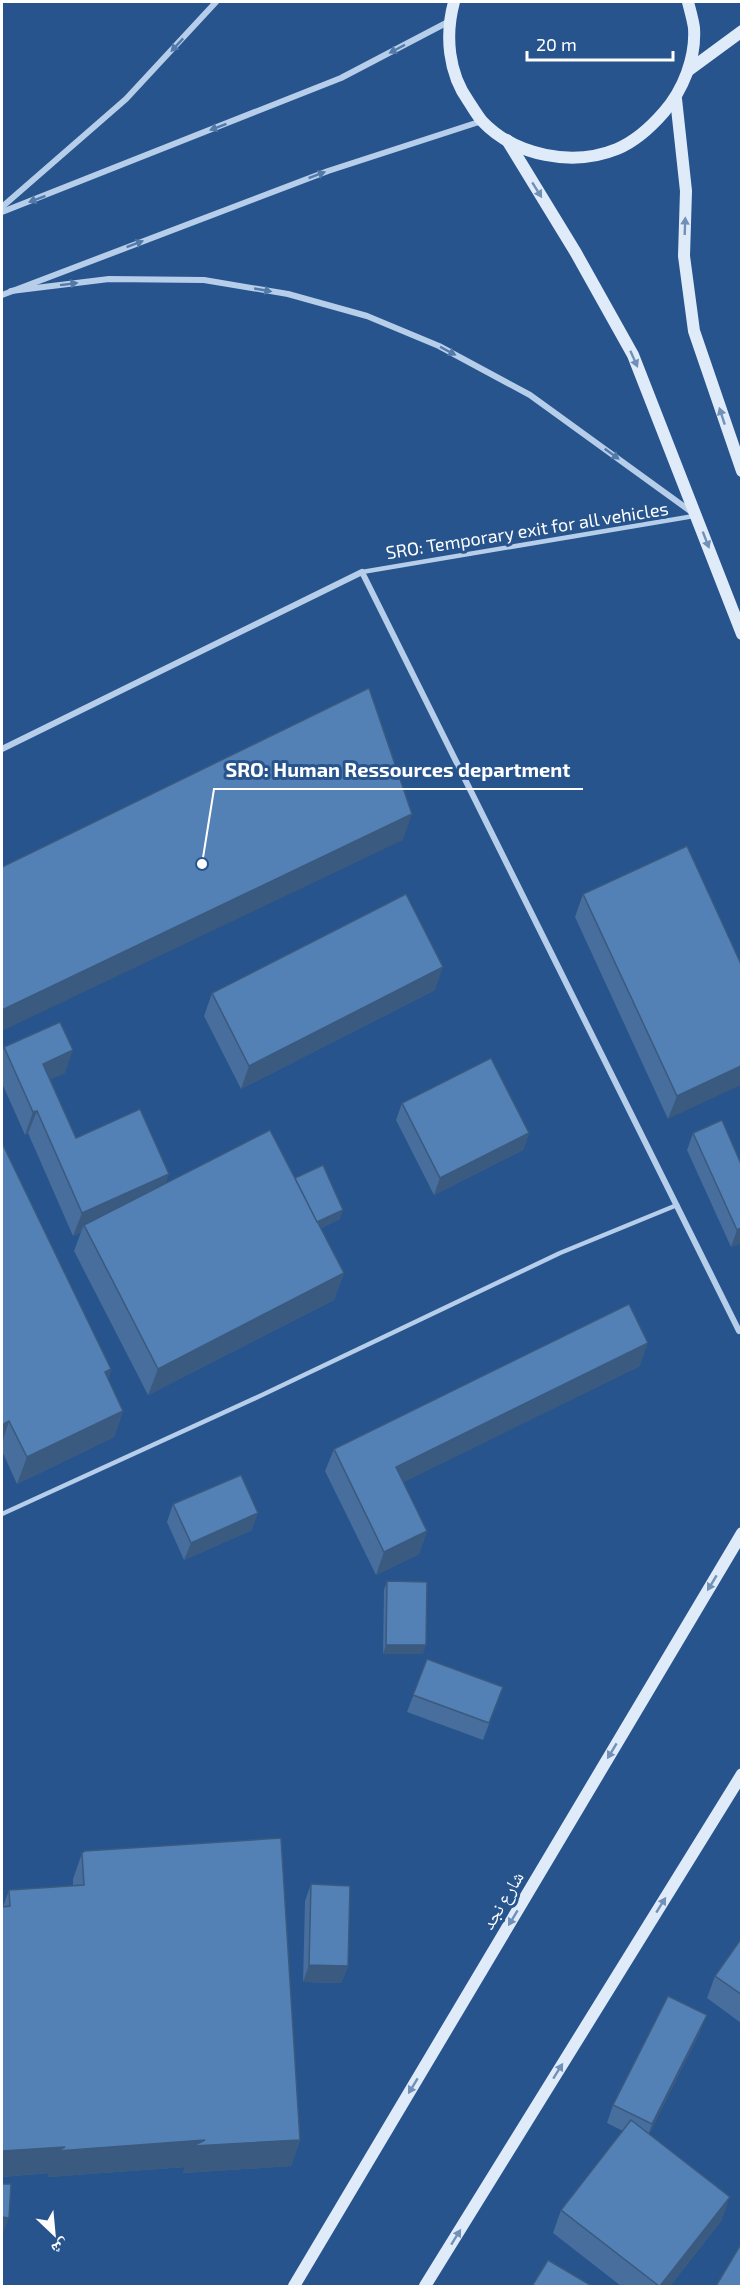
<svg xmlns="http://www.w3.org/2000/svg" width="743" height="2288" font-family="'Exo 2','Noto Naskh Arabic',sans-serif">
<rect width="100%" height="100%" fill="#27548c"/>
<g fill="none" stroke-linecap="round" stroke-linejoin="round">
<g stroke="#b6ceea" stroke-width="4.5">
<path d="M 362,572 L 694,516"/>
<path d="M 2,1514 L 262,1395 L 560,1253 L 677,1205"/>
</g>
<g stroke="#b6ceea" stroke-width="6">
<path d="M 2,207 L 126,99 L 216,2"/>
<path d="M 2,212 L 341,78 L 448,22"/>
<path d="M 11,291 L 109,279 L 204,280 L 288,294 L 367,316 L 439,346 L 530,395 L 693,513"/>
<path d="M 2,295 L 328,171 L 482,121"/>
<path d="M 2,749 L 362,572 L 739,1331"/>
</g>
<g stroke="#e0ebf9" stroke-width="12">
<path d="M 454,2 C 445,35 448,73 469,102 C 473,108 477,115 482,121 C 515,156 573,167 617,149 C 636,141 651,127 664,112 C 683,90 696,58 694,28 C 693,20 690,10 688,2"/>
<path d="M 689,70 L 742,31"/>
<path d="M 676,99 L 686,191 L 684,256 L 694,331 L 742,471"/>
<path d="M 507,140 L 576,253 L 633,355 L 742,634"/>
<path d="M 294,2286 L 742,1533"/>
<path d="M 425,2286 L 742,1774"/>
</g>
</g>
<g fill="#476e9c">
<path d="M 583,894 L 741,964 L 668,1119 L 575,917 Z"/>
<path d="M 435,990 L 241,1089 L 204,1016 L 212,993 Z"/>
<path d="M 4,1047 L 65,1073 L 50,1079 L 76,1138 L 166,1183 L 295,1178 L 340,1219 L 321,1228 L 344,1273 L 334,1300 L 148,1395 L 74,1251 L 81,1232 L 73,1236 L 28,1133 L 25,1135 L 2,1083 L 2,1054 Z"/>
<path d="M 402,1103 L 529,1133 L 523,1150 L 434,1195 L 396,1120 Z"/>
<path d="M 693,1133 L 741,1164 L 741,1243 L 731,1247 L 687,1150 Z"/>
<path d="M 2,1143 L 111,1369 L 108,1379 L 123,1411 L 114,1437 L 17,1484 L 2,1451 Z"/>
<path d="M 640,1366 L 403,1482 L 427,1531 L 419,1554 L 376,1575 L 325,1471 L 334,1449 Z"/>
<path d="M 173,1504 L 252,1530 L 184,1560 L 167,1522 Z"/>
<path d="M 387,1581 L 423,1654 L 383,1654 L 384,1590 Z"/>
<path d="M 427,1659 L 503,1687 L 483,1740 L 407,1712 Z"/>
<path d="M 82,1853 L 300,2140 L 291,2166 L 183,2173 L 185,2167 L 48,2177 L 49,2173 L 2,2177 L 2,1907 L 3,1907 L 9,1890 L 73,1886 L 73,1879 Z"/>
<path d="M 311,1884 L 348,1966 L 341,1983 L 303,1982 L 305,1901 Z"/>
<path d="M 741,1939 L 741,2023 L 707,1998 L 715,1976 Z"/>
<path d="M 700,2032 L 649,2134 L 722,2220 L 670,2286 L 621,2286 L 553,2233 L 561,2210 L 623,2131 L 607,2123 L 613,2105 Z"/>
</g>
<g fill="#3a5a7f">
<path d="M 412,814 L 403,840 L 2,1031 L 2,1010 Z"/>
<path d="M 443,967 L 435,990 L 241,1089 L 249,1066 Z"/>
<path d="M 73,1050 L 65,1073 L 35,1086 L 43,1064 Z"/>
<path d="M 741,1066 L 741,1085 L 668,1119 L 677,1096 Z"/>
<path d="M 37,1111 L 28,1133 L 25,1135 L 33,1112 Z"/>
<path d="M 529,1133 L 523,1150 L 434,1195 L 440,1178 Z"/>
<path d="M 169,1174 L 161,1197 L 84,1225 L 81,1232 L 73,1236 L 82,1213 Z"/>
<path d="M 343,1210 L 340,1219 L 310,1233 L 314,1223 Z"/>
<path d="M 741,1228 L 741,1243 L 731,1247 L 737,1230 Z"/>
<path d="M 344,1273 L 334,1300 L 148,1395 L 158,1369 Z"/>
<path d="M 648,1343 L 640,1366 L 388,1490 L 396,1467 Z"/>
<path d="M 111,1369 L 102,1395 L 105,1372 Z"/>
<path d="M 123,1411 L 114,1437 L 17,1484 L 27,1457 Z"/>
<path d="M 9,1421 L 2,1443 L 2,1425 Z"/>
<path d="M 258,1513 L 252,1530 L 184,1560 L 191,1543 Z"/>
<path d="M 427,1531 L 419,1554 L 376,1575 L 384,1552 Z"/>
<path d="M 386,1645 L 426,1645 L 423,1654 L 383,1654 Z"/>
<path d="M 309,1965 L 348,1966 L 341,1983 L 303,1982 Z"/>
<path d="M 707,2015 L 700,2032 L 646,2141 L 652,2124 Z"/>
<path d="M 205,2140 L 300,2140 L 291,2166 L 183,2173 L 185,2167 L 48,2177 L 49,2173 L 2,2177 L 2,2151 L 65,2147 Z"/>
<path d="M 730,2197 L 722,2220 L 670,2286 L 660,2286 Z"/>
<path d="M 2,2217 L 9,2218 L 2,2235 Z"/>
</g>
<g fill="#5380b5" stroke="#3a5a7f" stroke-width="1.5">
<path d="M 369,688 L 412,814 L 2,1010 L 2,867 Z"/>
<path d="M 687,846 L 741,964 L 741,1066 L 677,1096 L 583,894 Z"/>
<path d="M 406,894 L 443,967 L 249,1066 L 212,993 Z"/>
<path d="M 60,1022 L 73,1050 L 43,1064 L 76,1138 L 140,1109 L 169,1174 L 82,1213 L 37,1111 L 33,1112 L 4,1047 Z"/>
<path d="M 491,1058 L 529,1133 L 440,1178 L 402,1103 Z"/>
<path d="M 722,1120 L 741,1164 L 741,1228 L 737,1230 L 693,1133 Z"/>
<path d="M 270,1130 L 344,1273 L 158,1369 L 84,1225 Z"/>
<path d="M 2,1143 L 111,1369 L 105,1372 L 123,1411 L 27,1457 L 9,1421 L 2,1425 Z"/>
<path d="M 323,1165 L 343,1210 L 317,1222 L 295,1178 Z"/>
<path d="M 629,1304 L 648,1343 L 396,1467 L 427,1531 L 384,1552 L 334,1449 Z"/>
<path d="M 241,1475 L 258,1513 L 191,1543 L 173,1504 Z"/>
<path d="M 387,1581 L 427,1582 L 426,1645 L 386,1645 Z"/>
<path d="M 427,1659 L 503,1687 L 489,1723 L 413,1695 Z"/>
<path d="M 281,1838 L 300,2140 L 193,2146 L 205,2140 L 57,2151 L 65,2147 L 2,2151 L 2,1907 L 10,1906 L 9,1890 L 84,1885 L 82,1853 L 85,1851 Z"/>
<path d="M 311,1884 L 350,1886 L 348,1966 L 309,1965 Z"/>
<path d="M 741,1939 L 741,1994 L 715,1976 Z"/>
<path d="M 668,1996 L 707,2015 L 652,2124 L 613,2105 Z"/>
<path d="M 631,2120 L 730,2197 L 660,2286 L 659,2286 L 561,2210 Z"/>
<path d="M 2,2184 L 11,2184 L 9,2218 L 2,2217 Z"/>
<path d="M 741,2244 L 741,2286 L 716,2286 Z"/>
<path d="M 548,2260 L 592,2286 L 532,2286 Z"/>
</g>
<defs><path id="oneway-solid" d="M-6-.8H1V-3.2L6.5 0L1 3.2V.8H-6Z" transform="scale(1.5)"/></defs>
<g fill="#5279a8">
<use href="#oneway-solid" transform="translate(177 45) rotate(133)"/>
<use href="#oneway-solid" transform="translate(397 49) rotate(152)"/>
<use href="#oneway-solid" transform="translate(218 127) rotate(159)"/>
<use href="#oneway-solid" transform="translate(317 175) rotate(-21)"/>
<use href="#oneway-solid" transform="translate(37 199) rotate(159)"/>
<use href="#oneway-solid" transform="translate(135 244) rotate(-21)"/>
<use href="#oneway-solid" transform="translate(69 284) rotate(-7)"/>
<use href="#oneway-solid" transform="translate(263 290) rotate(10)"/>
<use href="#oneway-solid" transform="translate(448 351) rotate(28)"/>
<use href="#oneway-solid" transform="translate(612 454) rotate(36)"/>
</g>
<g fill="#7190b8">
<use href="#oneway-solid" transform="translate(537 190) rotate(58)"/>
<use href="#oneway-solid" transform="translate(685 226) rotate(-88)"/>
<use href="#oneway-solid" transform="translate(634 359) rotate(66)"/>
<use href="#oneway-solid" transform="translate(722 416) rotate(-108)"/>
<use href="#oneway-solid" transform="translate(706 540) rotate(69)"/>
<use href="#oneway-solid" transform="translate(712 1583) rotate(121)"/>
<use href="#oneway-solid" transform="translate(612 1751) rotate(121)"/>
<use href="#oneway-solid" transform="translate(661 1905) rotate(-58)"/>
<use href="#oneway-solid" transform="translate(513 1918) rotate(121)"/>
<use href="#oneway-solid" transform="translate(558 2071) rotate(-58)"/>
<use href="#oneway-solid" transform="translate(413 2086) rotate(121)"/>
<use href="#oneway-solid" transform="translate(456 2237) rotate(-58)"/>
</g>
<g text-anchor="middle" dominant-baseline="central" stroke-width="6" stroke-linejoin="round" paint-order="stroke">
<g font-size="18" fill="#fff" stroke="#27548c">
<text transform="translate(527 530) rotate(-9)">SRO: Temporary exit for all vehicles</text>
<text transform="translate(502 1900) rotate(-59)">شارع نجد</text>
</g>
</g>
<path fill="none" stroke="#fff" stroke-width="2" d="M202 864L214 789H583"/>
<circle fill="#fff" stroke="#27548c" stroke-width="2" cx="202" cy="864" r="6"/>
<g font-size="20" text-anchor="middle" font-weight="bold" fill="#fff" stroke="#27548c" stroke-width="6" stroke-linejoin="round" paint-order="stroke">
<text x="398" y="777">SRO: Human Ressources department</text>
</g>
<rect width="743" height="2288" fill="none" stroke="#ffffff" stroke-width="6"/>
<g transform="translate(54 2234) rotate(154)" stroke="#27548c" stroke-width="4.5" paint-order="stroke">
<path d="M0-4.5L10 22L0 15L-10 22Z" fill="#ffffff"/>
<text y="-9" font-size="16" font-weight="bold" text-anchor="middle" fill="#ffffff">ش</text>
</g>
<path d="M527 51v9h146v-9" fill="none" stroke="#ffffff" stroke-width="3"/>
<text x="536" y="51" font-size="18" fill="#ffffff" stroke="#27548c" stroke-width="4.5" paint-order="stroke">20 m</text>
</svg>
